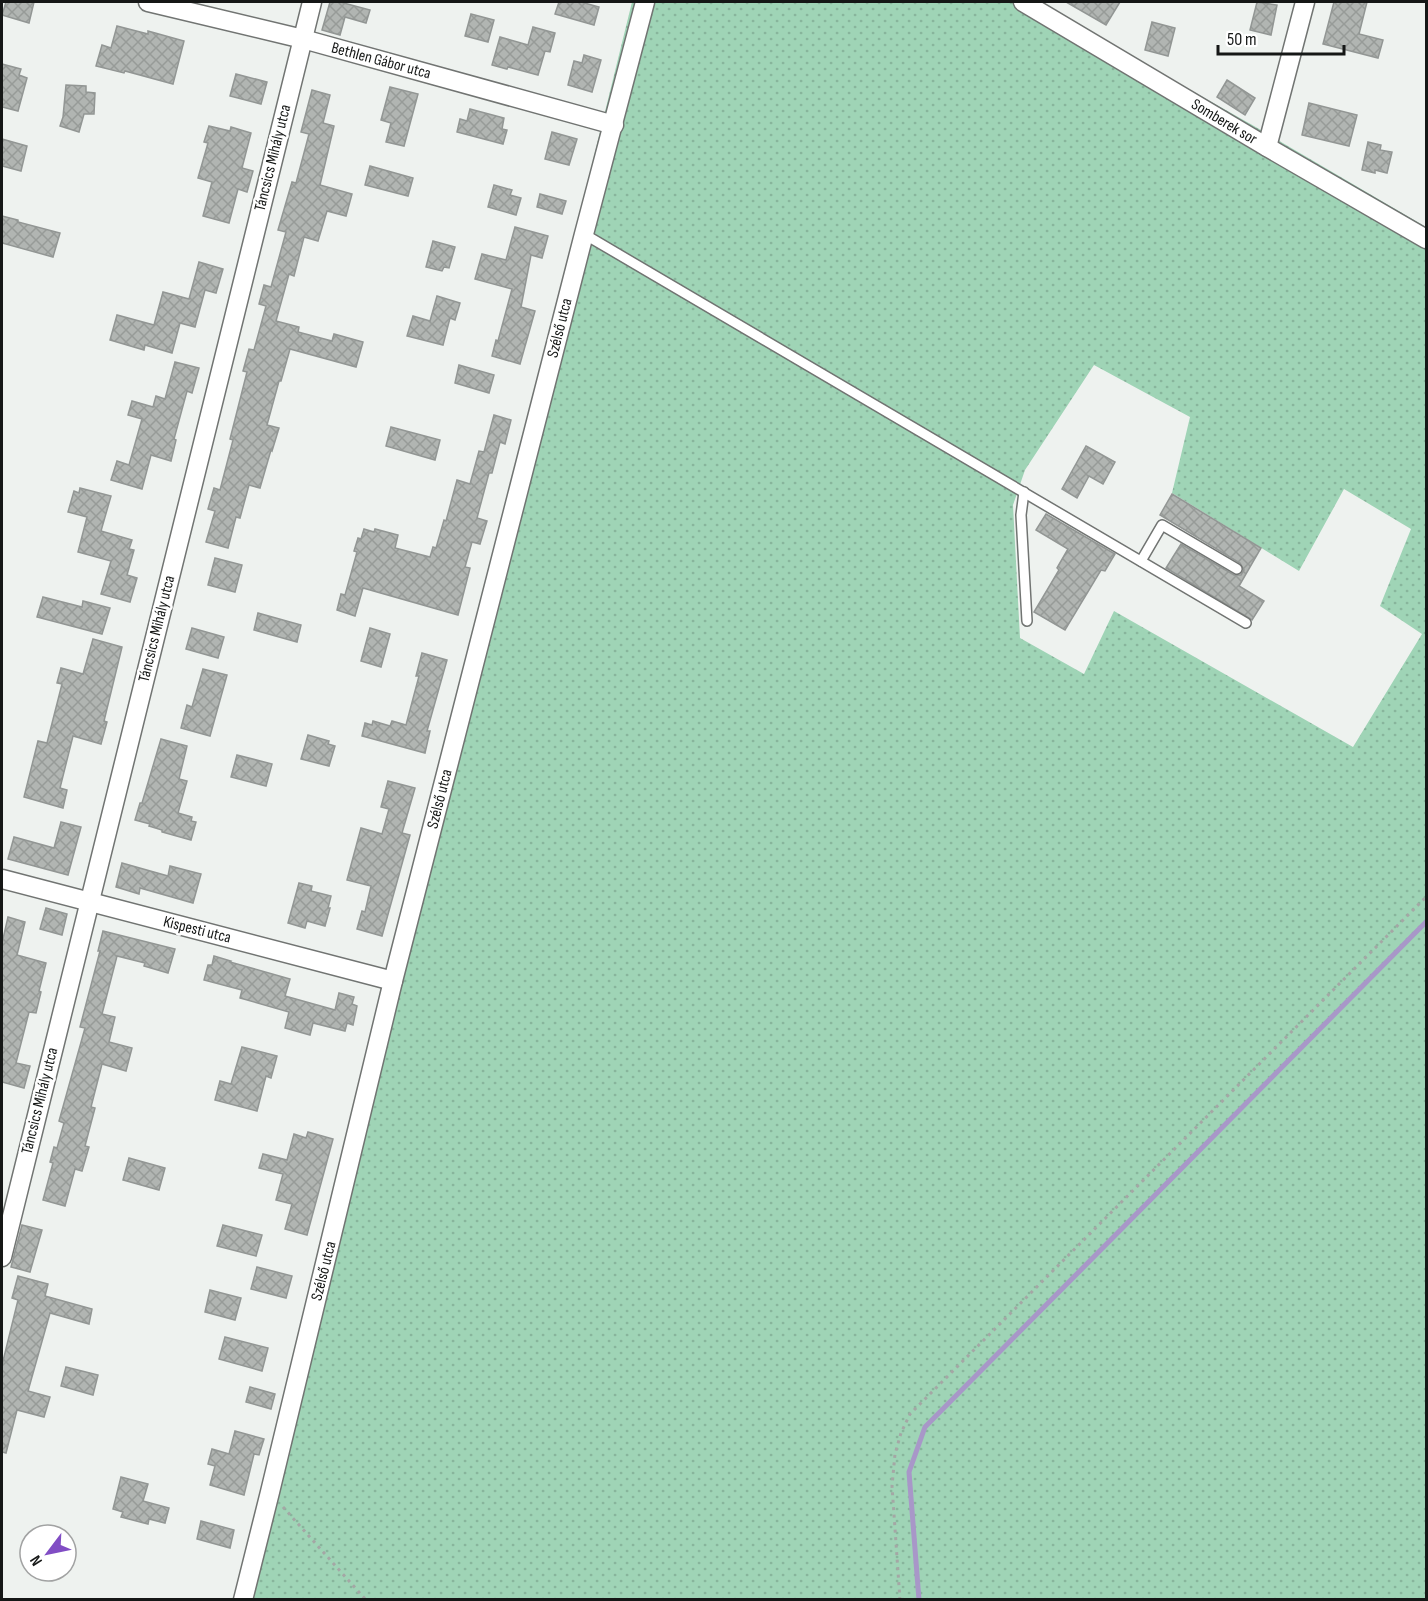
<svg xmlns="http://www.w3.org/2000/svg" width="1428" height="1601" font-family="'Sofia Sans Condensed',sans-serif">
<defs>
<pattern id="grass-dots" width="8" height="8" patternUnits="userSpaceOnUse" patternTransform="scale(1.5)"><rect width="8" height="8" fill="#9fd4b6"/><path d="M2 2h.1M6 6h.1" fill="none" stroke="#88b59c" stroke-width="1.8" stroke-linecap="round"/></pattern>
<pattern id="building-cross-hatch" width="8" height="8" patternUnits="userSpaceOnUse" patternTransform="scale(1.5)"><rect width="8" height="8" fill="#b1b5b2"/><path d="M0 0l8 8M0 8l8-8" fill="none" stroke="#979b98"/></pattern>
</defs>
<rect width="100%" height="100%" fill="#eef2ef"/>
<path fill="url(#grass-dots)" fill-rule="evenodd" d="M 632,2 L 1035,2 L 1254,126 L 1426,227 L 1426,1599 L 235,1600 L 500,538 ZM 1094,365 L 1190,417 L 1172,493 L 1299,571 L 1344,489 L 1411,529 L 1380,606 L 1422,634 L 1353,747 L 1114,611 L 1084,674 L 1020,638 L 1013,505 L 1025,470 Z"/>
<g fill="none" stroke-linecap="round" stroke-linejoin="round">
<path stroke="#a897c8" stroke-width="5" d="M 919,1600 L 909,1472 L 925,1427 L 1426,922"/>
</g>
<g fill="url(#building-cross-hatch)" stroke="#929694" stroke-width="1.5">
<path d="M 6,2 L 34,2 L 29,23 L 2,15 Z"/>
<path d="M 330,2 L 340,2 L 370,10 L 366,23 L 345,17 L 340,35 L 322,30 Z"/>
<path d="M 559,2 L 581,2 L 599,7 L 594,25 L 555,14 Z"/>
<path d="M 1066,2 L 1120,2 L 1106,25 Z"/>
<path d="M 1257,2 L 1277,5 L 1271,35 L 1250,30 Z"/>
<path d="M 1334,2 L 1367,2 L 1359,34 L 1383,40 L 1378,58 L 1323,44 Z"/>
<path d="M 471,14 L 494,20 L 488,42 L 465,36 Z"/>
<path d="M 1152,22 L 1175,28 L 1168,56 L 1145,50 Z"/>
<path d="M 117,26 L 148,34 L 148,31 L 184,41 L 173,84 L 125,71 L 124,73 L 96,66 L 102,45 L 111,48 Z"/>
<path d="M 533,27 L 555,33 L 550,52 L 545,51 L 538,75 L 508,67 L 507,69 L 492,65 L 500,37 L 528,45 Z"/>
<path d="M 584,55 L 601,60 L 592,92 L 568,85 L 574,61 L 582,63 Z"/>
<path d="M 2,64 L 21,69 L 19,75 L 27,78 L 18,111 L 2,107 Z"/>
<path d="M 236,74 L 267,82 L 261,104 L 230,96 Z"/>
<path d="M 1227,80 L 1255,98 L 1245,115 L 1217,97 Z"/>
<path d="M 66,85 L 86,86 L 86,92 L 95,93 L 94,114 L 84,114 L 79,132 L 60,126 L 63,117 Z"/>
<path d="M 390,87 L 418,94 L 404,146 L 386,142 L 391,123 L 381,120 Z"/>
<path d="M 312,90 L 330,95 L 323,123 L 334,126 L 320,185 L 352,194 L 346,216 L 327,211 L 318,241 L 304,237 L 294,276 L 289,274 L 276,321 L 299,327 L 298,332 L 332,341 L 334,334 L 363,342 L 356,367 L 290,349 L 281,381 L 279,381 L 267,425 L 279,428 L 272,451 L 271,450 L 260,488 L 249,485 L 240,518 L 236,517 L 228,548 L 206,542 L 215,511 L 208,509 L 214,488 L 220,490 L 233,440 L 230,439 L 247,372 L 243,371 L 249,349 L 254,350 L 266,306 L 259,304 L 264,285 L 271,287 L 286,232 L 278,230 L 292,182 L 296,183 L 309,134 L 301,132 Z"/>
<path d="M 1309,103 L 1357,115 L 1349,146 L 1302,135 Z"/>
<path d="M 470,109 L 504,118 L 502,129 L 507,130 L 503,144 L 457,132 L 460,119 L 467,121 Z"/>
<path d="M 209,126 L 230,131 L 231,127 L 251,133 L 242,168 L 253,171 L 247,192 L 238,189 L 229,223 L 203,216 L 212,182 L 198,178 L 208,143 L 204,142 Z"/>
<path d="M 552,132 L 577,139 L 569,165 L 545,159 Z"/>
<path d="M 2,139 L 27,146 L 21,171 L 2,166 Z"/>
<path d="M 1368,142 L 1381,145 L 1380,150 L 1392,152 L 1387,173 L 1375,170 L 1375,173 L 1362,170 Z"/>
<path d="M 370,166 L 413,178 L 408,196 L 365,185 Z"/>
<path d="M 494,185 L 512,190 L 510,195 L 521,198 L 516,215 L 488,207 Z"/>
<path d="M 540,194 L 566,201 L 562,214 L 537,207 Z"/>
<path d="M 2,216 L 18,220 L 18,222 L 60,233 L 53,257 L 2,243 Z"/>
<path d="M 515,227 L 548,236 L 542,258 L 531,255 L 521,307 L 535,311 L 520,364 L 492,356 L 496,340 L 498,341 L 512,289 L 475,279 L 482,254 L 506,260 Z"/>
<path d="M 433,241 L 455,247 L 449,268 L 444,267 L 442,271 L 426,267 Z"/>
<path d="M 199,262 L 223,269 L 216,293 L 205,290 L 195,327 L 180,323 L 172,353 L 145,345 L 144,350 L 110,340 L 117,315 L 154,325 L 163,292 L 189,299 Z"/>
<path d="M 437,296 L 460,303 L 455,320 L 450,318 L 443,345 L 407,336 L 413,316 L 430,321 Z"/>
<path d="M 175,362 L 199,368 L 192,393 L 187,391 L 174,439 L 176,440 L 171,461 L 151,455 L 142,489 L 111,480 L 117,461 L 129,465 L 142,419 L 128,415 L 132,401 L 153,407 L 156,396 L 165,399 Z"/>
<path d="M 459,365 L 494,375 L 489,393 L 455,383 Z"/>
<path d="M 494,415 L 511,420 L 505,444 L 500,442 L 492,473 L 489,473 L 477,518 L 487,521 L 480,544 L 472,542 L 465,567 L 470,568 L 458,615 L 363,588 L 355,616 L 337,610 L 341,594 L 345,595 L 357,552 L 354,551 L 358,538 L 361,539 L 364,529 L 374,532 L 375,529 L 398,535 L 395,548 L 430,557 L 433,547 L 436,548 L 444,520 L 446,521 L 457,480 L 470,484 L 479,451 L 484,452 Z"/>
<path d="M 391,427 L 440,440 L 435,460 L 386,446 Z"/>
<path d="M 1086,446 L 1115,462 L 1103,484 L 1089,476 L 1077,498 L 1062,489 Z"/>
<path d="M 80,488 L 111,496 L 101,531 L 132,540 L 129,549 L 134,550 L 127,575 L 137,578 L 130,602 L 101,594 L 111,561 L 78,552 L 87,517 L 68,512 L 74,491 L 79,493 Z"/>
<path d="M 1172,494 L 1261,548 L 1239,586 L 1264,601 L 1252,620 L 1166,568 L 1181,544 L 1234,575 L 1241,575 L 1244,570 L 1240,563 L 1160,515 Z"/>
<path d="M 1046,514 L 1115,554 L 1105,571 L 1101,570 L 1065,630 L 1034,612 L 1059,570 L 1057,568 L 1068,549 L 1036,530 Z"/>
<path d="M 215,558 L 242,565 L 235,592 L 208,585 Z"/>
<path d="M 43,597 L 82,607 L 83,601 L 110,608 L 102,634 L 37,617 Z"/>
<path d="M 258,613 L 301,625 L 297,642 L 254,630 Z"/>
<path d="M 192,628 L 224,637 L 218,658 L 186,649 Z"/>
<path d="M 370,628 L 390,634 L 381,667 L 361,661 Z"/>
<path d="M 93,639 L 122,647 L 104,721 L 107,722 L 101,744 L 73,736 L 60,788 L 67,790 L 63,808 L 24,797 L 38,741 L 47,743 L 62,684 L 57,683 L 61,668 L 83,674 Z"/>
<path d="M 422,653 L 447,660 L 427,731 L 430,731 L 425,753 L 362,736 L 365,723 L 372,725 L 373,721 L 390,726 L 392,721 L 406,725 L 419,676 L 416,676 Z"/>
<path d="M 203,669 L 227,675 L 210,736 L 181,728 L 187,705 L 192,707 Z"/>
<path d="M 308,735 L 329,741 L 328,744 L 335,746 L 329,766 L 301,759 Z"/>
<path d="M 161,739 L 187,746 L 179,779 L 187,781 L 178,813 L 192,817 L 191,821 L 196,822 L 191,840 L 162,832 L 162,830 L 149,826 L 150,824 L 135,820 L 140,803 L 142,803 Z"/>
<path d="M 237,755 L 272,764 L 266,786 L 231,777 Z"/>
<path d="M 388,781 L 415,788 L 402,833 L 410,835 L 382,936 L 357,929 L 362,911 L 365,912 L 371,886 L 347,880 L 361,828 L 382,834 L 389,809 L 381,807 Z"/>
<path d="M 61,822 L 81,827 L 68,875 L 8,859 L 14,837 L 54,848 Z"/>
<path d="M 122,863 L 168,876 L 170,866 L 201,874 L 193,903 L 140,888 L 139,894 L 116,887 Z"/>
<path d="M 299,883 L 312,886 L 311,891 L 331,896 L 328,908 L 330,908 L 325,926 L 307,921 L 305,928 L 288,923 Z"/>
<path d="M 46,908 L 67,914 L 62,935 L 40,929 Z"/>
<path d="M 8,917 L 25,922 L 17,955 L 46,963 L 39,991 L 41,992 L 36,1013 L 29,1012 L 16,1063 L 30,1066 L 24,1088 L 2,1082 L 2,943 Z"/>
<path d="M 103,931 L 175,949 L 168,973 L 144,966 L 145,963 L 117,956 L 102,1014 L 115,1017 L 109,1042 L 132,1048 L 126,1071 L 102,1064 L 91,1107 L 95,1108 L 85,1146 L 89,1147 L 82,1171 L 75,1169 L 65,1206 L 43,1200 L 53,1163 L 50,1162 L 54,1147 L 57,1148 L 64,1123 L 59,1121 L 85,1028 L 80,1027 L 100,951 L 98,951 Z"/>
<path d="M 214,956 L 231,961 L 230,962 L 290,979 L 285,996 L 335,1010 L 339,993 L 354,997 L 352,1004 L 357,1006 L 353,1025 L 347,1023 L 345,1031 L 313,1023 L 310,1035 L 285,1028 L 289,1012 L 240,998 L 242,990 L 204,980 L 208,965 L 212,965 Z"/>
<path d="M 242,1047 L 277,1056 L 271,1078 L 266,1076 L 257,1111 L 215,1100 L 220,1081 L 231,1084 Z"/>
<path d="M 308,1132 L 333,1139 L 307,1235 L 285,1229 L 292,1204 L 276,1200 L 283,1174 L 259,1168 L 263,1154 L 287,1160 L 294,1134 L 306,1138 Z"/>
<path d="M 129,1158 L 165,1168 L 159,1190 L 123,1180 Z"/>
<path d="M 22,1225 L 42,1230 L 30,1272 L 11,1267 Z"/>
<path d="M 223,1225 L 262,1235 L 256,1256 L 217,1246 Z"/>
<path d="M 257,1267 L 292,1276 L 286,1298 L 251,1289 Z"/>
<path d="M 18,1276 L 48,1284 L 45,1296 L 92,1309 L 89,1324 L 50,1313 L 28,1391 L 50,1397 L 44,1417 L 17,1410 L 6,1453 L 2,1452 L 2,1365 L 18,1300 L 12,1298 Z"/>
<path d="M 210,1290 L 241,1298 L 235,1320 L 205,1312 Z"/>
<path d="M 225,1337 L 268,1348 L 262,1371 L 219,1359 Z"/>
<path d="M 66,1367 L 98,1375 L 93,1395 L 61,1386 Z"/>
<path d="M 250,1387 L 275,1394 L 271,1409 L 246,1402 Z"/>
<path d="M 235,1431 L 264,1439 L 259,1455 L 254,1454 L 244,1495 L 210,1485 L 215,1466 L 208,1464 L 212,1449 L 229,1454 Z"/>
<path d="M 121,1477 L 148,1484 L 143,1501 L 169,1508 L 165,1523 L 149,1519 L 148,1524 L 121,1517 L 123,1512 L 113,1509 Z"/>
<path d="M 201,1521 L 234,1530 L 230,1548 L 197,1539 Z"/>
</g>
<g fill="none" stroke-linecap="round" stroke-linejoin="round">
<g stroke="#717472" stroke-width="12">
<g id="service">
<path d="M 584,234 L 1246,623"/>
<path d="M 1024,492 L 1021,515 L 1027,621"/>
<path d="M 1141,561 L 1162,525 L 1237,569"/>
</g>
</g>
<g stroke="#717472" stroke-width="21">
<g id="minor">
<path d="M 148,2 L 303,39 L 614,125"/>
<path d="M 1023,2 L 1267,147 L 1426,239"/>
<path d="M 1267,147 L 1305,2"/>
<path d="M 2,879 L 393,981"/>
<path d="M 2,1257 L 312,2"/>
<path d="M 243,1600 L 270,1492 L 393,981 L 584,234 L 645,2"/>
</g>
</g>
<g stroke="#a4a7a5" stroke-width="3" stroke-dasharray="3 4.5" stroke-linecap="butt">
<path d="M 283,1507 L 366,1600"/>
<path d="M 900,1600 L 892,1486 L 895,1454 L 901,1433 L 910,1414 L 1426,897"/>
</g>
<use href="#service" stroke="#fff" stroke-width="9"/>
<use href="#minor" stroke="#fff" stroke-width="18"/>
</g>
<g text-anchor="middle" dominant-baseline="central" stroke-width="5" stroke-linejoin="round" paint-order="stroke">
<g font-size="16" fill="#151716" stroke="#fff">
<text transform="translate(381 61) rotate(15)">Bethlen Gábor utca</text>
<text transform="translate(1224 122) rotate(31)">Somberek sor</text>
<text transform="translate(273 158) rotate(-76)">Táncsics Mihály utca</text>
<text transform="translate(560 328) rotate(-76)">Szélső utca</text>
<text transform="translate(157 629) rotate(-76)">Táncsics Mihály utca</text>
<text transform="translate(440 799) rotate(-76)">Szélső utca</text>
<text transform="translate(197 930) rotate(14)">Kispesti utca</text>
<text transform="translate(40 1101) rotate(-76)">Táncsics Mihály utca</text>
<text transform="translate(324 1271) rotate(-76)">Szélső utca</text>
</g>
</g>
<rect width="1428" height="1601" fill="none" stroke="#151716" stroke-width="6"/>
<g transform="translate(48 1553) rotate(238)"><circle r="28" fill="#ffffff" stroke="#a1a2a2" stroke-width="1.5"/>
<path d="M0-4.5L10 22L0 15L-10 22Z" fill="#814dc4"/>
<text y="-9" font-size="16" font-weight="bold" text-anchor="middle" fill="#151716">N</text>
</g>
<path d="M1218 45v9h126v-9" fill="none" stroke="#151716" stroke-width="3"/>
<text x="1227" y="45" font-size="18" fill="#151716" stroke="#ffffff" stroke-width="4.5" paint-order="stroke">50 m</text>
</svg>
